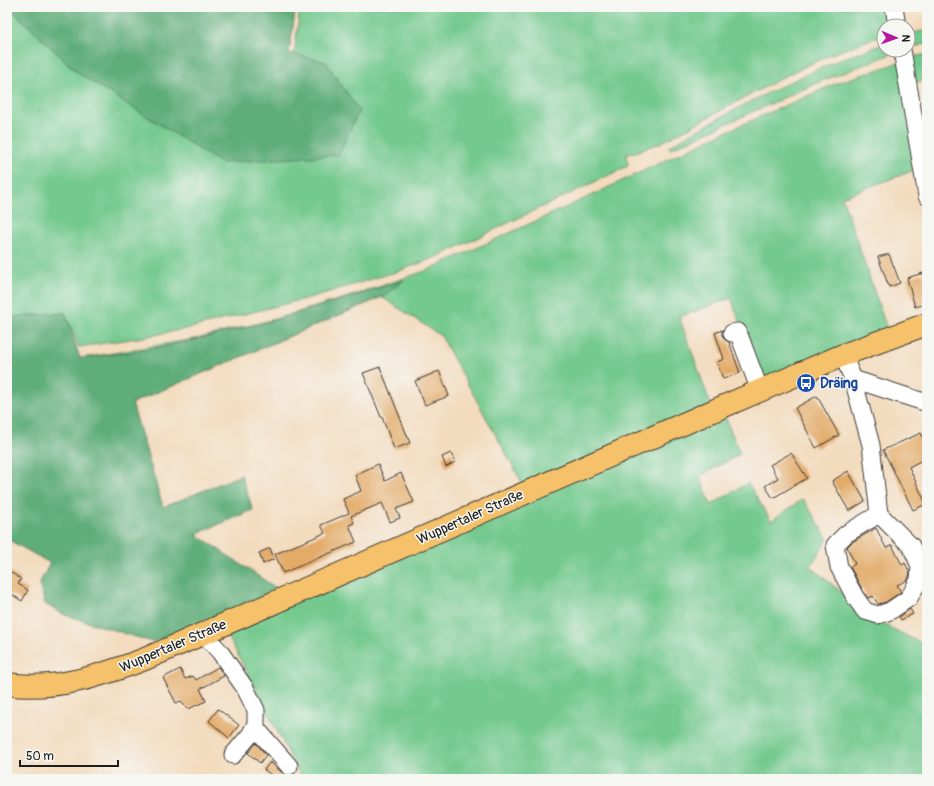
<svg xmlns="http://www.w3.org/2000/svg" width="934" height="786" font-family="Pangolin,sans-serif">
<rect width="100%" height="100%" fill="#f6f6f2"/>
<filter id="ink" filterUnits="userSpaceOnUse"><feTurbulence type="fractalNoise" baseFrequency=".025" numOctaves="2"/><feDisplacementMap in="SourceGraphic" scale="8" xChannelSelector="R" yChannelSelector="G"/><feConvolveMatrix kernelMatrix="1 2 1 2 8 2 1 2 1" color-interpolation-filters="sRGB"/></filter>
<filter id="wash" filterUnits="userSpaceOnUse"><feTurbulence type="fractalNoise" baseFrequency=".012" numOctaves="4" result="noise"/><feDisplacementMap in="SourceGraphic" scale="16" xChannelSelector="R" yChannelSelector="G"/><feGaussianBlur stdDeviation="0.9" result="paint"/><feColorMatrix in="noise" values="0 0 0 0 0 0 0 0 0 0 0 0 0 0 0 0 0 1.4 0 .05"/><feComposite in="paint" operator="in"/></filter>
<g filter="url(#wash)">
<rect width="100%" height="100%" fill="#f3dbbe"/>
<g fill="#73c98e" stroke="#487255">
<path d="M 7,7 L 9,7 L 78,73 L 326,62 L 294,55 L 300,7 L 890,7 L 893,26 L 884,26 L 884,34 L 832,54 L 789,74 L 660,143 L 626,155 L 628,166 L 441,255 L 399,271 L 312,297 L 190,328 L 144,337 L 79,347 L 65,313 L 7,317 Z"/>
<path d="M 927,30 L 927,43 L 908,49 L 908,34 Z"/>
<path d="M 884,44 L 884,50 L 896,50 L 897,52 L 819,82 L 670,149 L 669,146 C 726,114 783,83 844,58 C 857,53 871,49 884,44 Z"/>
<path d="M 927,54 L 927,80 L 912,83 L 909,58 Z"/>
<path d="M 900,62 L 920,168 L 842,197 L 887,329 L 762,384 L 731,298 L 679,317 L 711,405 L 524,486 L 441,336 L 382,297 L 132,403 L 78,359 L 200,338 L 275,319 L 351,296 L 428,270 L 571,205 L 723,133 L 837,83 Z"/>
<path d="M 724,414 L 740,454 L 700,476 L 711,505 L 748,483 L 771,521 L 803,499 L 828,539 L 810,566 L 875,620 L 927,646 L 927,779 L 302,779 L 226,632 Z"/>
</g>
<g fill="#5ead79" stroke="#3d644a">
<path d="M 9,7 L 296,7 L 289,53 L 326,62 L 359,111 L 338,155 L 221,163 L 78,73 Z"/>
<path d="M 404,280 L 382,297 L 132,403 L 163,507 L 241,475 L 253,510 L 196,534 L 279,590 L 152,642 L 65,615 L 45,604 L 39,584 L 50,563 L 7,539 L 7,317 L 65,313 L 80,358 C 105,355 131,353 156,348 C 239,332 323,306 404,280 Z"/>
</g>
<g id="blocks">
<g fill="#e3aa67">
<path d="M 889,254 L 900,283 L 889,287 L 878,257 Z"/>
<path d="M 923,273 L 927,287 L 927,304 L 915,307 L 907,278 Z"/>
<path d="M 722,330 L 722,335 L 725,340 L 729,342 L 740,373 L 723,379 L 717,362 L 724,359 L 715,333 Z"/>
<path d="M 380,367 L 410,443 L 394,449 L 382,417 L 381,417 L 363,373 Z"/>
<path d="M 439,371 L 449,396 L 425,405 L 415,381 Z"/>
<path d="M 817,396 L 839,435 L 816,448 L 795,408 Z"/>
<path d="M 921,433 L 927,446 L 927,451 L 922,453 L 924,459 L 909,467 L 926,504 L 913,510 L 883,450 Z"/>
<path d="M 451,453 L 455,462 L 446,467 L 442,457 Z"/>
<path d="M 791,453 L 807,478 L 773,498 L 765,486 L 778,478 L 770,465 Z"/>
<path d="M 378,464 L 385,481 L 401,473 L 414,502 L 396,509 L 400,518 L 390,522 L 382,503 L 351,516 L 354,523 L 349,525 L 356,542 L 283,573 L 275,554 L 325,533 L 321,525 L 349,513 L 343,499 L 361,491 L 355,475 Z"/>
<path d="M 848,471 L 865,501 L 849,511 L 832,481 Z"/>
<path d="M 876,528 L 886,548 L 892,545 L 902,565 L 905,563 L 910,573 L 908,580 L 897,585 L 901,592 L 886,602 L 878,604 L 873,596 L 868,598 L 864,592 L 850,567 L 855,564 L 847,547 L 852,542 Z"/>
<path d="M 270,548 L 274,559 L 263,564 L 259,553 Z"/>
<path d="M 7,570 L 21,579 L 18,584 L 28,590 L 22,601 L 11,594 L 7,601 Z"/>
<path d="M 910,609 L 913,614 L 901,620 L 899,617 Z"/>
<path d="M 218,667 L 224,676 L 200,689 L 206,701 L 188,709 L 180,701 L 176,703 L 163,678 L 180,669 L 185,679 L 193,676 L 196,680 Z"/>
<path d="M 218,709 L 239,725 L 229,738 L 209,721 Z"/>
<path d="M 256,743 L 266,755 L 260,763 L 248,753 Z"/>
<path d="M 270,762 L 285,775 L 292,775 L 297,779 L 278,779 L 264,770 Z"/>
</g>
</g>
</g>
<g filter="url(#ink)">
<use href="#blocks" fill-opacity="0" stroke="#3c3934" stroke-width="1"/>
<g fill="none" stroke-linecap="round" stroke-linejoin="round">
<g stroke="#3c3934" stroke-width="19">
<g id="minor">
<path d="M 894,7 L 897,26"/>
<path d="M 902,50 L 927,196"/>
<path d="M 732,333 L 738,332 L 760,391"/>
<path d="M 843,355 L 853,379 L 871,445 L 879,514 L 846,534 L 835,545 L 839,567 L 855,597 L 865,611 L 878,615 L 890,611 L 909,598 L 919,580 L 920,566 L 911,546 L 879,514"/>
<path d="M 853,379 L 927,403"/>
<path d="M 204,634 L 220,652 L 245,688 L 256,710 L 256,724 L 250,735 L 233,755"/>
<path d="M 255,727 L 289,766"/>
</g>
</g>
<g stroke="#3c3934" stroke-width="24">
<path id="major" d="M 7,684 C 56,691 100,676 145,659 L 722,407 L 843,355 L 927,324"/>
</g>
<use href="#minor" stroke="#fff" stroke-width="17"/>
<use href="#major" stroke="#f5c16b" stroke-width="22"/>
</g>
</g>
<defs>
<g id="bus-disc" transform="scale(1)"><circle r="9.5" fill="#1a4fb4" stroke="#f6f6f2"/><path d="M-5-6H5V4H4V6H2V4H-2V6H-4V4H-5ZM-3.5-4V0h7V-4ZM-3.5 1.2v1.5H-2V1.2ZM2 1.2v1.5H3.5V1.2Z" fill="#fff"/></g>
</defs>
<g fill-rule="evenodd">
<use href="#bus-disc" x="806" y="383"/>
</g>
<g text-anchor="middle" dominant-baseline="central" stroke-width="3" stroke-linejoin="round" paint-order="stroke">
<g font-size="14" font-weight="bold" fill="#164399" stroke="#f6f6f2" text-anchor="start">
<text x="820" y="383">Dräing</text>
</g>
<g font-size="14" fill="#1c1c1c" stroke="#f6f6f2">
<text transform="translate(470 517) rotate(-24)">Wuppertaler Straße</text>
<text transform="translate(173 646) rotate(-23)">Wuppertaler Straße</text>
</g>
</g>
<rect width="934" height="786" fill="none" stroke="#f6f6f2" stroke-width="24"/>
<g transform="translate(896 38) rotate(92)"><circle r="19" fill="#f6f6f2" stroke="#9f9f9c"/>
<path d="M0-3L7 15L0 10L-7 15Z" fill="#b5179e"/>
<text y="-6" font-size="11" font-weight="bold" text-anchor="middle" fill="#1c1c1c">N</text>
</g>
<path d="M20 760v6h98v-6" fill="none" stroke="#1c1c1c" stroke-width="2"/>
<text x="26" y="760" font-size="12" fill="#1c1c1c" stroke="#f6f6f2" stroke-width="3" paint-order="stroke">50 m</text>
</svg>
